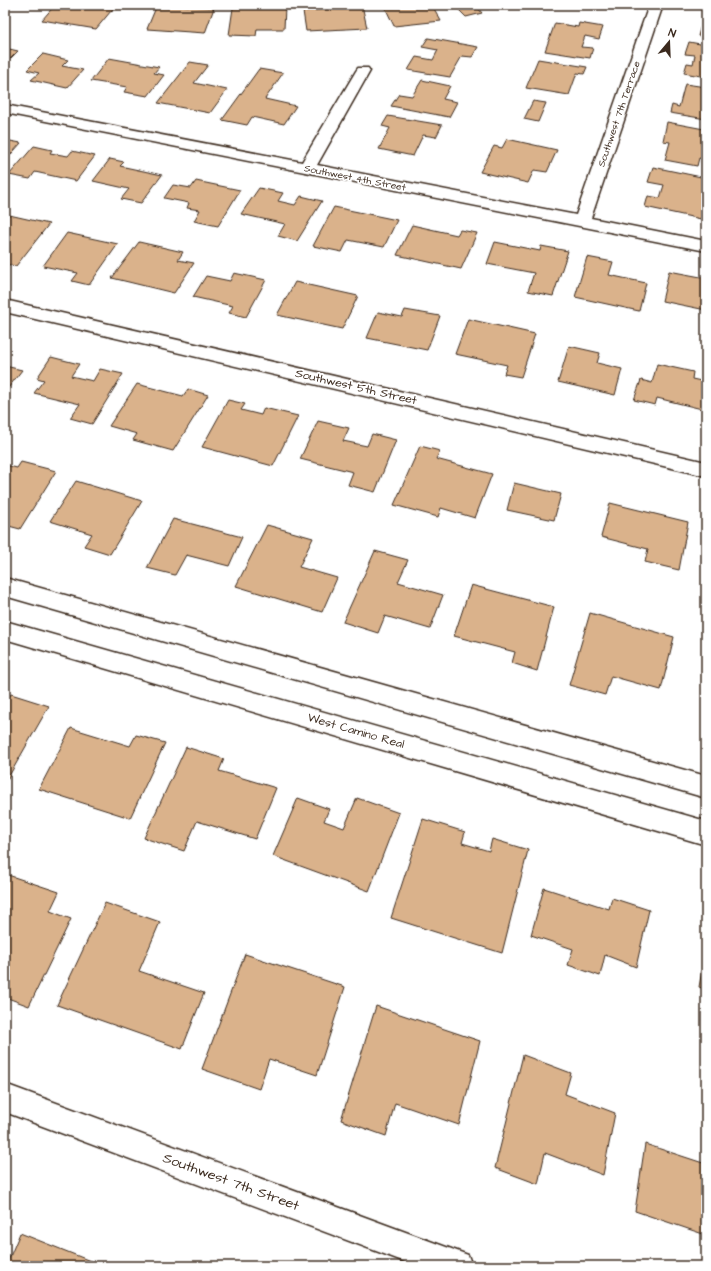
<svg xmlns="http://www.w3.org/2000/svg" width="711" height="1271" font-family="'Architects Daughter',sans-serif">
<rect width="100%" height="100%" fill="#fff"/>
<filter id="ink" filterUnits="userSpaceOnUse"><feTurbulence type="fractalNoise" baseFrequency=".025" numOctaves="2"/><feDisplacementMap in="SourceGraphic" scale="8" xChannelSelector="R" yChannelSelector="G"/><feConvolveMatrix kernelMatrix="1 2 1 2 8 2 1 2 1" color-interpolation-filters="sRGB"/></filter>
<g filter="url(#ink)">
<g fill="#dab28b" stroke="#3b2a1e">
<path d="M 55,5 L 116,5 L 96,29 L 42,20 Z"/>
<path d="M 157,5 L 176,5 L 214,8 L 205,33 L 147,29 Z"/>
<path d="M 340,5 L 362,5 L 367,28 L 306,31 L 303,11 L 341,8 Z"/>
<path d="M 384,5 L 432,5 L 441,21 L 394,26 Z"/>
<path d="M 454,5 L 493,5 L 478,8 L 482,13 L 466,17 Z"/>
<path d="M 263,7 L 285,7 L 284,29 L 257,29 L 256,36 L 229,35 L 233,8 L 263,8 Z"/>
<path d="M 706,7 L 706,37 L 698,36 Z"/>
<path d="M 555,23 L 578,27 L 579,23 L 603,27 L 599,39 L 585,36 L 581,47 L 593,48 L 590,58 L 545,51 Z"/>
<path d="M 428,38 L 478,47 L 472,57 L 462,56 L 450,77 L 408,70 L 416,57 L 433,60 L 438,50 L 422,47 Z"/>
<path d="M 689,42 L 706,45 L 706,77 L 684,73 L 687,63 L 693,64 L 695,55 L 685,54 Z"/>
<path d="M 5,48 L 18,51 L 5,64 Z"/>
<path d="M 43,54 L 68,60 L 62,66 L 83,70 L 67,88 L 31,80 L 39,73 L 27,70 Z"/>
<path d="M 109,58 L 159,67 L 154,73 L 164,75 L 148,96 L 124,92 L 127,87 L 91,81 Z"/>
<path d="M 538,59 L 587,67 L 584,74 L 577,73 L 569,95 L 526,88 Z"/>
<path d="M 190,62 L 208,65 L 194,83 L 227,90 L 210,113 L 158,103 Z"/>
<path d="M 259,69 L 283,73 L 265,99 L 296,106 L 284,124 L 252,117 L 247,125 L 222,120 Z"/>
<path d="M 422,80 L 450,86 L 443,99 L 457,102 L 449,117 L 391,106 L 399,94 L 412,96 Z"/>
<path d="M 685,84 L 706,87 L 706,119 L 670,113 L 672,105 L 679,107 Z"/>
<path d="M 533,101 L 546,103 L 538,122 L 524,119 Z"/>
<path d="M 388,116 L 442,125 L 436,137 L 423,135 L 413,156 L 379,149 L 390,128 L 382,126 Z"/>
<path d="M 667,122 L 704,129 L 701,145 L 706,146 L 706,160 L 699,158 L 697,166 L 665,160 L 670,142 L 663,141 Z"/>
<path d="M 507,139 L 557,150 L 547,172 L 534,170 L 528,183 L 480,172 L 494,146 L 502,148 Z"/>
<path d="M 5,140 L 21,143 L 5,161 Z"/>
<path d="M 34,146 L 52,150 L 50,153 L 68,156 L 72,151 L 95,156 L 76,181 L 35,172 L 30,179 L 9,175 Z"/>
<path d="M 110,159 L 124,162 L 120,166 L 162,175 L 141,203 L 121,199 L 129,189 L 93,181 Z"/>
<path d="M 653,167 L 706,178 L 706,202 L 701,219 L 645,207 L 648,196 L 660,198 L 664,185 L 648,182 Z"/>
<path d="M 196,181 L 240,190 L 218,226 L 194,221 L 200,210 L 187,208 L 189,203 L 164,198 L 173,185 L 191,188 Z"/>
<path d="M 259,188 L 283,193 L 278,201 L 295,205 L 301,196 L 322,201 L 297,241 L 278,236 L 285,224 L 241,214 Z"/>
<path d="M 334,207 L 397,220 L 384,247 L 348,240 L 342,252 L 313,246 Z"/>
<path d="M 5,214 L 49,224 L 16,266 L 5,264 Z"/>
<path d="M 412,225 L 457,235 L 460,230 L 477,233 L 461,269 L 397,255 Z"/>
<path d="M 67,233 L 118,244 L 89,285 L 72,281 L 78,273 L 43,266 Z"/>
<path d="M 139,242 L 183,252 L 178,260 L 194,263 L 174,293 L 112,278 Z"/>
<path d="M 495,242 L 540,251 L 541,246 L 568,251 L 553,296 L 528,291 L 534,273 L 487,264 Z"/>
<path d="M 587,257 L 613,262 L 609,275 L 646,283 L 639,311 L 575,297 Z"/>
<path d="M 669,271 L 706,278 L 706,310 L 662,301 Z"/>
<path d="M 234,273 L 266,280 L 246,317 L 229,313 L 233,306 L 193,297 L 206,276 L 230,281 Z"/>
<path d="M 295,282 L 358,296 L 342,329 L 277,315 Z"/>
<path d="M 405,310 L 440,316 L 427,350 L 367,338 L 378,312 L 402,317 Z"/>
<path d="M 468,319 L 535,334 L 521,377 L 504,374 L 507,365 L 455,354 Z"/>
<path d="M 569,346 L 600,353 L 597,363 L 622,369 L 615,395 L 558,382 Z"/>
<path d="M 51,357 L 79,364 L 71,376 L 93,381 L 100,369 L 123,374 L 92,424 L 70,418 L 80,404 L 34,393 L 44,380 L 37,378 Z"/>
<path d="M 657,364 L 693,372 L 692,379 L 706,382 L 706,410 L 657,398 L 655,405 L 634,400 L 641,380 L 652,383 Z"/>
<path d="M 5,366 L 22,370 L 5,392 Z"/>
<path d="M 137,384 L 183,396 L 188,389 L 208,395 L 173,451 L 133,440 L 137,434 L 109,426 Z"/>
<path d="M 228,400 L 245,404 L 241,410 L 261,415 L 264,408 L 298,416 L 273,466 L 202,447 Z"/>
<path d="M 318,421 L 349,428 L 343,441 L 367,446 L 372,434 L 396,440 L 375,492 L 348,485 L 353,472 L 300,459 Z"/>
<path d="M 420,446 L 440,451 L 436,459 L 492,474 L 475,518 L 441,508 L 438,517 L 394,505 Z"/>
<path d="M 21,462 L 56,471 L 20,529 L 5,525 L 5,465 L 17,468 Z"/>
<path d="M 76,481 L 142,501 L 110,554 L 84,546 L 92,534 L 50,521 Z"/>
<path d="M 514,483 L 561,494 L 554,520 L 507,510 Z"/>
<path d="M 610,503 L 688,522 L 679,570 L 645,562 L 648,549 L 601,537 Z"/>
<path d="M 173,519 L 242,537 L 229,566 L 186,555 L 175,575 L 147,568 Z"/>
<path d="M 267,525 L 313,538 L 299,567 L 337,578 L 322,612 L 236,586 Z"/>
<path d="M 375,551 L 408,560 L 398,582 L 443,595 L 430,629 L 385,616 L 378,633 L 343,622 Z"/>
<path d="M 471,585 L 554,607 L 537,671 L 512,663 L 515,652 L 454,636 Z"/>
<path d="M 590,613 L 674,637 L 661,690 L 611,676 L 605,695 L 569,685 Z"/>
<path d="M 11,694 L 49,706 L 5,783 L 5,704 Z"/>
<path d="M 71,728 L 130,746 L 136,735 L 165,743 L 130,818 L 39,789 Z"/>
<path d="M 186,747 L 224,759 L 219,771 L 276,788 L 255,839 L 197,821 L 184,851 L 144,838 Z"/>
<path d="M 298,798 L 329,809 L 324,821 L 344,828 L 357,798 L 399,813 L 369,891 L 273,856 Z"/>
<path d="M 423,819 L 465,832 L 462,843 L 489,851 L 492,839 L 528,850 L 502,953 L 391,918 Z"/>
<path d="M 5,874 L 59,892 L 50,911 L 71,919 L 29,1006 L 5,997 Z"/>
<path d="M 544,888 L 609,909 L 612,898 L 649,910 L 636,967 L 605,955 L 600,976 L 568,965 L 573,949 L 531,935 Z"/>
<path d="M 105,903 L 160,922 L 139,971 L 204,993 L 182,1049 L 57,1005 Z"/>
<path d="M 706,948 L 706,990 L 699,987 Z"/>
<path d="M 245,954 L 345,987 L 317,1075 L 269,1059 L 259,1089 L 202,1069 Z"/>
<path d="M 376,1006 L 480,1041 L 459,1125 L 395,1103 L 386,1136 L 341,1120 Z"/>
<path d="M 523,1055 L 571,1073 L 565,1094 L 615,1113 L 603,1175 L 545,1153 L 538,1184 L 495,1168 Z"/>
<path d="M 645,1144 L 706,1164 L 706,1235 L 635,1211 Z"/>
<path d="M 20,1233 L 103,1266 L 6,1266 Z"/>
</g>
<g fill="none" stroke-linecap="round" stroke-linejoin="round">
<g stroke="#3b2a1e" stroke-width="3">
<g id="minor">
<path d="M 649,5 L 663,5 L 591,218 L 706,241 L 706,251 L 5,113 L 5,105 L 302,162 L 356,71 L 358,68 L 368,68 L 370,71 L 317,165 L 576,215 Z"/>
<path d="M 5,300 L 706,462 L 706,476 L 5,312 Z"/>
<path d="M 5,1084 L 457,1251 L 468,1255 L 472,1266 L 416,1266 L 5,1112 Z"/>
</g>
</g>
<g stroke="#3b2a1e" stroke-width="3">
<g id="tertiary">
<path d="M 5,578 L 706,776 L 706,798 L 5,596 Z"/>
<path d="M 5,621 L 706,821 L 706,845 L 5,639 Z"/>
</g>
</g>
<use href="#minor" fill="#fff" fill-rule="evenodd"/>
<use href="#tertiary" fill="#fff" fill-rule="evenodd"/>
</g>
</g>
<g text-anchor="middle" dominant-baseline="central" stroke-width="3.5" stroke-linejoin="round" paint-order="stroke">
<g font-size="10" fill="#3b2a1e" stroke="#fff">
<text transform="translate(619 114) rotate(-71)">Southwest 7th Terrace</text>
<text transform="translate(355 178) rotate(11)">Southwest 4th Street</text>
</g>
<g font-size="12" fill="#3b2a1e" stroke="#fff">
<text transform="translate(356 387) rotate(13)">Southwest 5th Street</text>
<text transform="translate(356 731) rotate(16)">West Camino Real</text>
</g>
<g font-size="14" fill="#3b2a1e" stroke="#fff">
<text transform="translate(231 1182) rotate(20)">Southwest 7th Street</text>
</g>
</g>
<rect width="711" height="1271" fill="none" stroke="#fff" stroke-width="20"/>
<rect x="10" y="10" width="691" height="1251" fill="none" stroke="#3b2a1e" stroke-width="1.5" filter="url(#ink)"/>
<g transform="translate(669 42) rotate(19)" stroke="#ffffff" stroke-width="3" paint-order="stroke">
<path d="M0-3L7 15L0 10L-7 15Z" fill="#3b2a1e"/>
<text y="-6" font-size="11" font-weight="bold" text-anchor="middle" fill="#3b2a1e">N</text>
</g>
</svg>
